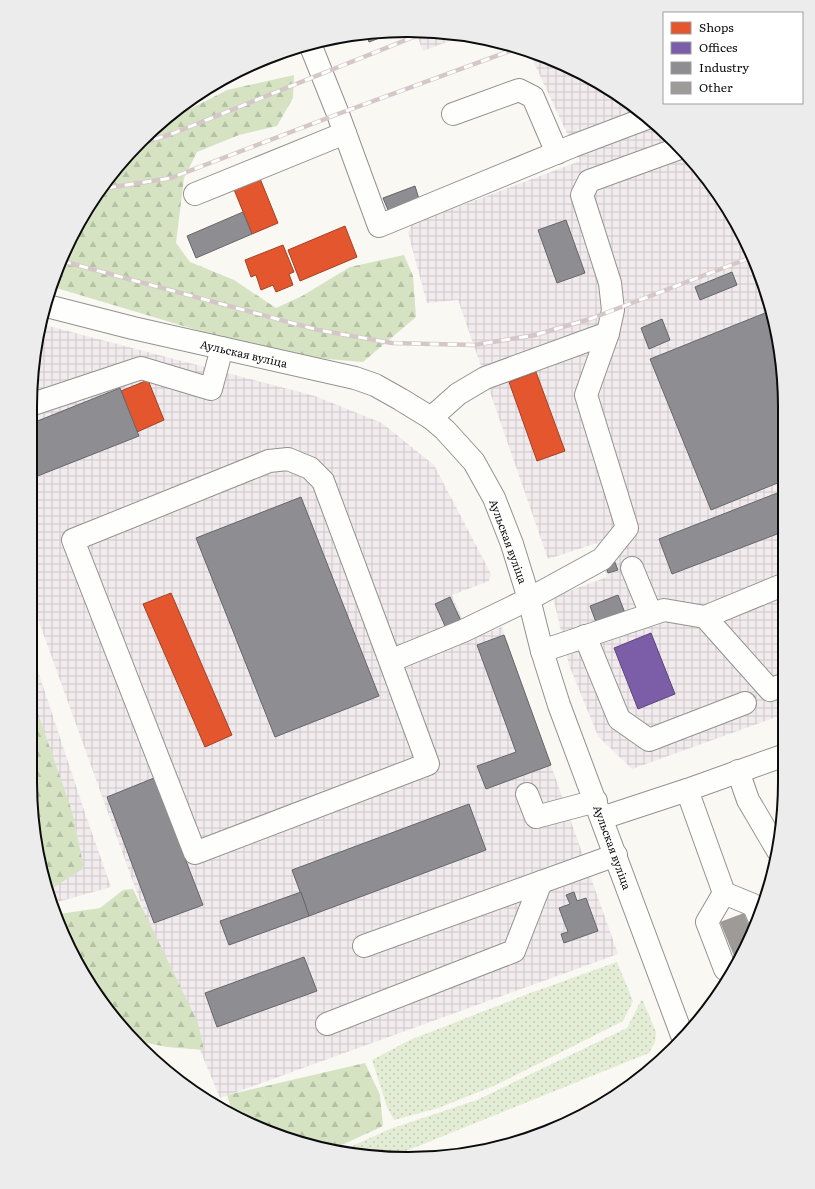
<svg xmlns="http://www.w3.org/2000/svg" width="815" height="1189" font-family="Literata,serif">
<defs>
<pattern id="industrial-grid" width="8" height="8" patternUnits="userSpaceOnUse"><rect width="8" height="8" fill="#f1ebee"/><path d="M0 4h8M4 0v8" fill="none" stroke="#cdc8cb"/></pattern>
<pattern id="green-dots" width="8" height="8" patternUnits="userSpaceOnUse"><rect width="8" height="8" fill="#e3ecd4"/><path d="M2 2h.1M6 6h.1" fill="none" stroke="#c2c9b5" stroke-width="1.8" stroke-linecap="round"/></pattern>
<pattern id="forest-firs" width="22" height="20" patternUnits="userSpaceOnUse"><rect width="22" height="20" fill="#d5e3c3"/><path d="M5 1l3.5 6h-7zM16 11l3.5 6h-7z" fill="#b6c2a6"/></pattern>
</defs>
<rect width="100%" height="100%" fill="#faf8f2"/>
<g fill="url(#industrial-grid)">
<path d="M 407,30 L 408,30 L 463,36 L 423,51 L 417,36 L 410,36 Z"/>
<path d="M 529,52 L 552,59 L 617,94 L 675,141 L 746,240 L 778,334 L 785,408 L 785,714 L 632,769 L 598,736 L 569,665 L 553,597 L 607,577 L 597,543 L 548,559 L 458,300 L 427,303 L 408,233 L 412,224 L 580,161 Z"/>
<path d="M 41,324 L 315,396 L 382,423 L 434,465 L 491,574 L 489,581 L 452,595 L 464,623 L 407,665 L 502,627 L 618,954 L 220,1098 L 166,969 L 133,882 L 30,597 L 30,408 L 37,334 Z"/>
<path d="M 30,647 L 87,819 L 111,887 L 54,903 L 43,879 L 30,782 Z"/>
</g>
<g fill="url(#green-dots)">
<path d="M 617,962 L 633,1001 L 623,1021 L 496,1085 L 438,1108 L 394,1120 L 387,1107 L 372,1060 L 410,1040 L 533,992 Z"/>
<path d="M 642,999 L 656,1032 L 655,1042 L 649,1053 L 396,1155 L 358,1156 L 341,1151 L 390,1129 L 477,1100 L 627,1028 Z"/>
</g>
<g fill="url(#forest-firs)">
<path d="M 294,75 L 293,98 L 277,126 L 239,135 L 197,152 L 184,178 L 176,243 L 190,262 L 234,280 L 276,308 L 302,296 L 350,267 L 404,255 L 413,276 L 416,317 L 363,362 L 316,358 L 237,342 L 53,287 L 69,240 L 141,140 L 168,118 L 192,108 L 227,90 Z"/>
<path d="M 30,697 L 37,711 L 72,811 L 84,868 L 48,891 L 43,879 L 30,782 Z"/>
<path d="M 133,889 L 198,1023 L 204,1050 L 167,1047 L 137,1041 L 93,991 L 59,914 L 100,908 L 123,890 Z"/>
<path d="M 365,1063 L 380,1095 L 383,1126 L 333,1149 L 263,1130 L 232,1111 L 227,1095 Z"/>
</g>
<g fill="#e4572e" stroke="#a34024">
<path d="M 259,176 L 278,223 L 252,234 L 233,187 Z"/>
<path d="M 345,226 L 357,257 L 300,281 L 288,250 Z"/>
<path d="M 283,245 L 294,272 L 289,274 L 293,285 L 276,292 L 273,285 L 261,290 L 256,275 L 251,277 L 245,260 Z"/>
<path d="M 536,372 L 565,451 L 537,461 L 509,382 Z"/>
<path d="M 148,380 L 164,420 L 137,432 L 121,391 Z"/>
<path d="M 171,593 L 232,735 L 205,747 L 143,604 Z"/>
</g>
<path fill="#7b5ea7" stroke="#5a4578" d="M 651,633 L 675,694 L 638,709 L 614,648 Z"/>
<g fill="#8d8d92" stroke="#66666a">
<path d="M 398,31 L 369,42 L 366,34 Z"/>
<path d="M 415,186 L 419,199 L 388,210 L 383,198 Z"/>
<path d="M 243,212 L 252,234 L 196,258 L 187,236 Z"/>
<path d="M 566,220 L 585,273 L 557,283 L 538,230 Z"/>
<path d="M 732,272 L 737,285 L 700,300 L 695,287 Z"/>
<path d="M 770,311 L 778,334 L 785,408 L 785,480 L 711,510 L 650,359 Z"/>
<path d="M 662,319 L 670,340 L 649,349 L 641,328 Z"/>
<path d="M 120,388 L 139,436 L 30,479 L 30,424 Z"/>
<path d="M 785,490 L 785,531 L 672,574 L 659,539 Z"/>
<path d="M 301,497 L 379,696 L 275,737 L 196,538 Z"/>
<path d="M 614,560 L 618,570 L 608,573 L 605,563 Z"/>
<path d="M 618,595 L 625,613 L 597,625 L 590,606 Z"/>
<path d="M 450,597 L 461,621 L 446,628 L 435,604 Z"/>
<path d="M 504,635 L 551,765 L 486,789 L 477,766 L 516,752 L 477,645 Z"/>
<path d="M 154,778 L 203,905 L 154,923 L 107,797 Z"/>
<path d="M 469,804 L 486,850 L 309,916 L 292,870 Z"/>
<path d="M 301,892 L 309,916 L 229,945 L 220,921 Z"/>
<path d="M 574,892 L 577,901 L 586,898 L 598,931 L 564,943 L 561,934 L 568,932 L 559,908 L 570,904 L 566,895 Z"/>
<path d="M 304,957 L 317,991 L 217,1027 L 205,993 Z"/>
</g>
<path fill="#9d9a97" d="M 744,913 L 752,934 L 742,953 L 734,956 L 720,922 Z"/>
<g fill="none" stroke-linecap="round" stroke-linejoin="round">
<g stroke="#939290" stroke-width="24">
<g id="minor">
<path d="M 310,44 L 338,114 L 379,226 L 573,146 L 647,118"/>
<path d="M 453,114 L 519,90 L 533,97 L 557,153"/>
<path d="M 195,194 L 345,133"/>
<path d="M 47,306 L 133,328 L 355,378 L 375,385 L 400,399 L 431,418 L 445,430 L 474,462 L 494,498 L 512,544 L 529,599 L 542,651 L 559,705 L 683,1038"/>
<path d="M 30,405 L 141,368 L 211,389 L 222,348"/>
<path d="M 431,418 L 458,394 L 485,378 L 608,333"/>
<path d="M 632,568 L 651,614"/>
<path d="M 705,617 L 770,690 L 785,684"/>
<path d="M 585,636 L 619,719 L 649,740 L 745,703"/>
<path d="M 542,651 L 664,610 L 705,617 L 785,584"/>
<path d="M 390,661 L 428,764 L 195,853 L 73,540 L 269,461 L 288,459 L 310,468 L 323,481 L 390,661 L 463,631 L 529,599 L 602,559 L 627,528 L 586,395 L 608,333 L 613,310 L 610,283 L 582,195 L 589,181 L 680,148"/>
<path d="M 738,771 L 748,800 L 778,851"/>
<path d="M 687,790 L 724,893 L 753,905 L 759,918"/>
<path d="M 527,794 L 536,817 L 596,801"/>
<path d="M 602,818 L 687,790 L 785,755"/>
<path d="M 724,893 L 707,922 L 725,969 L 732,971"/>
<path d="M 364,946 L 616,855"/>
<path d="M 327,1024 L 514,951 L 541,882"/>
</g>
</g>
<use href="#minor" stroke="#fefefd" stroke-width="22"/>
<g stroke="#d5c7c7" stroke-width="4.5">
<g id="rail">
<path d="M 137,145 L 174,133 L 426,32"/>
<path d="M 107,188 L 171,178 L 338,114 L 518,48"/>
<path d="M 62,261 L 318,330 L 392,343 L 474,345 L 535,335 L 590,319 L 752,257"/>
</g>
</g>
<use href="#rail" stroke="#fff" stroke-width="3" stroke-dasharray="9" stroke-linecap="butt"/>
</g>
<g text-anchor="middle" dominant-baseline="central" stroke-width="4" stroke-linejoin="round" paint-order="stroke">
<g font-size="11" fill="#0c0c0c" stroke="#fff">
<text transform="translate(244 353) rotate(13)">Аульская вуліца</text>
<text transform="translate(509 541) rotate(70)">Аульская вуліца</text>
<text transform="translate(613 847) rotate(70)">Аульская вуліца</text>
</g>
</g>
<path d="M0 0H815V1189H0ZM407 37H408A370 370 0 0 1 778 407V782A370 370 0 0 1 408 1152H407A370 370 0 0 1 37 782V407A370 370 0 0 1 407 37Z" fill="#ececec" fill-rule="evenodd"/>
<path fill="none" stroke="#0c0c0c" stroke-width="2" d="M407 37H408A370 370 0 0 1 778 407V782A370 370 0 0 1 408 1152H407A370 370 0 0 1 37 782V407A370 370 0 0 1 407 37Z"/>
<rect x="663" y="12" width="140" height="92" fill="#ffffff" stroke="#9e9e9e"/>
<rect x="671" y="22" width="20" height="12" fill="#e4572e" stroke="#9e9e9e"/>
<text x="699" y="32" font-size="12" fill="#0c0c0c">Shops</text>
<rect x="671" y="42" width="20" height="12" fill="#7b5ea7" stroke="#9e9e9e"/>
<text x="699" y="52" font-size="12" fill="#0c0c0c">Offices</text>
<rect x="671" y="62" width="20" height="12" fill="#8d8d92" stroke="#9e9e9e"/>
<text x="699" y="72" font-size="12" fill="#0c0c0c">Industry</text>
<rect x="671" y="82" width="20" height="12" fill="#9d9a97" stroke="#9e9e9e"/>
<text x="699" y="92" font-size="12" fill="#0c0c0c">Other</text>
</svg>
